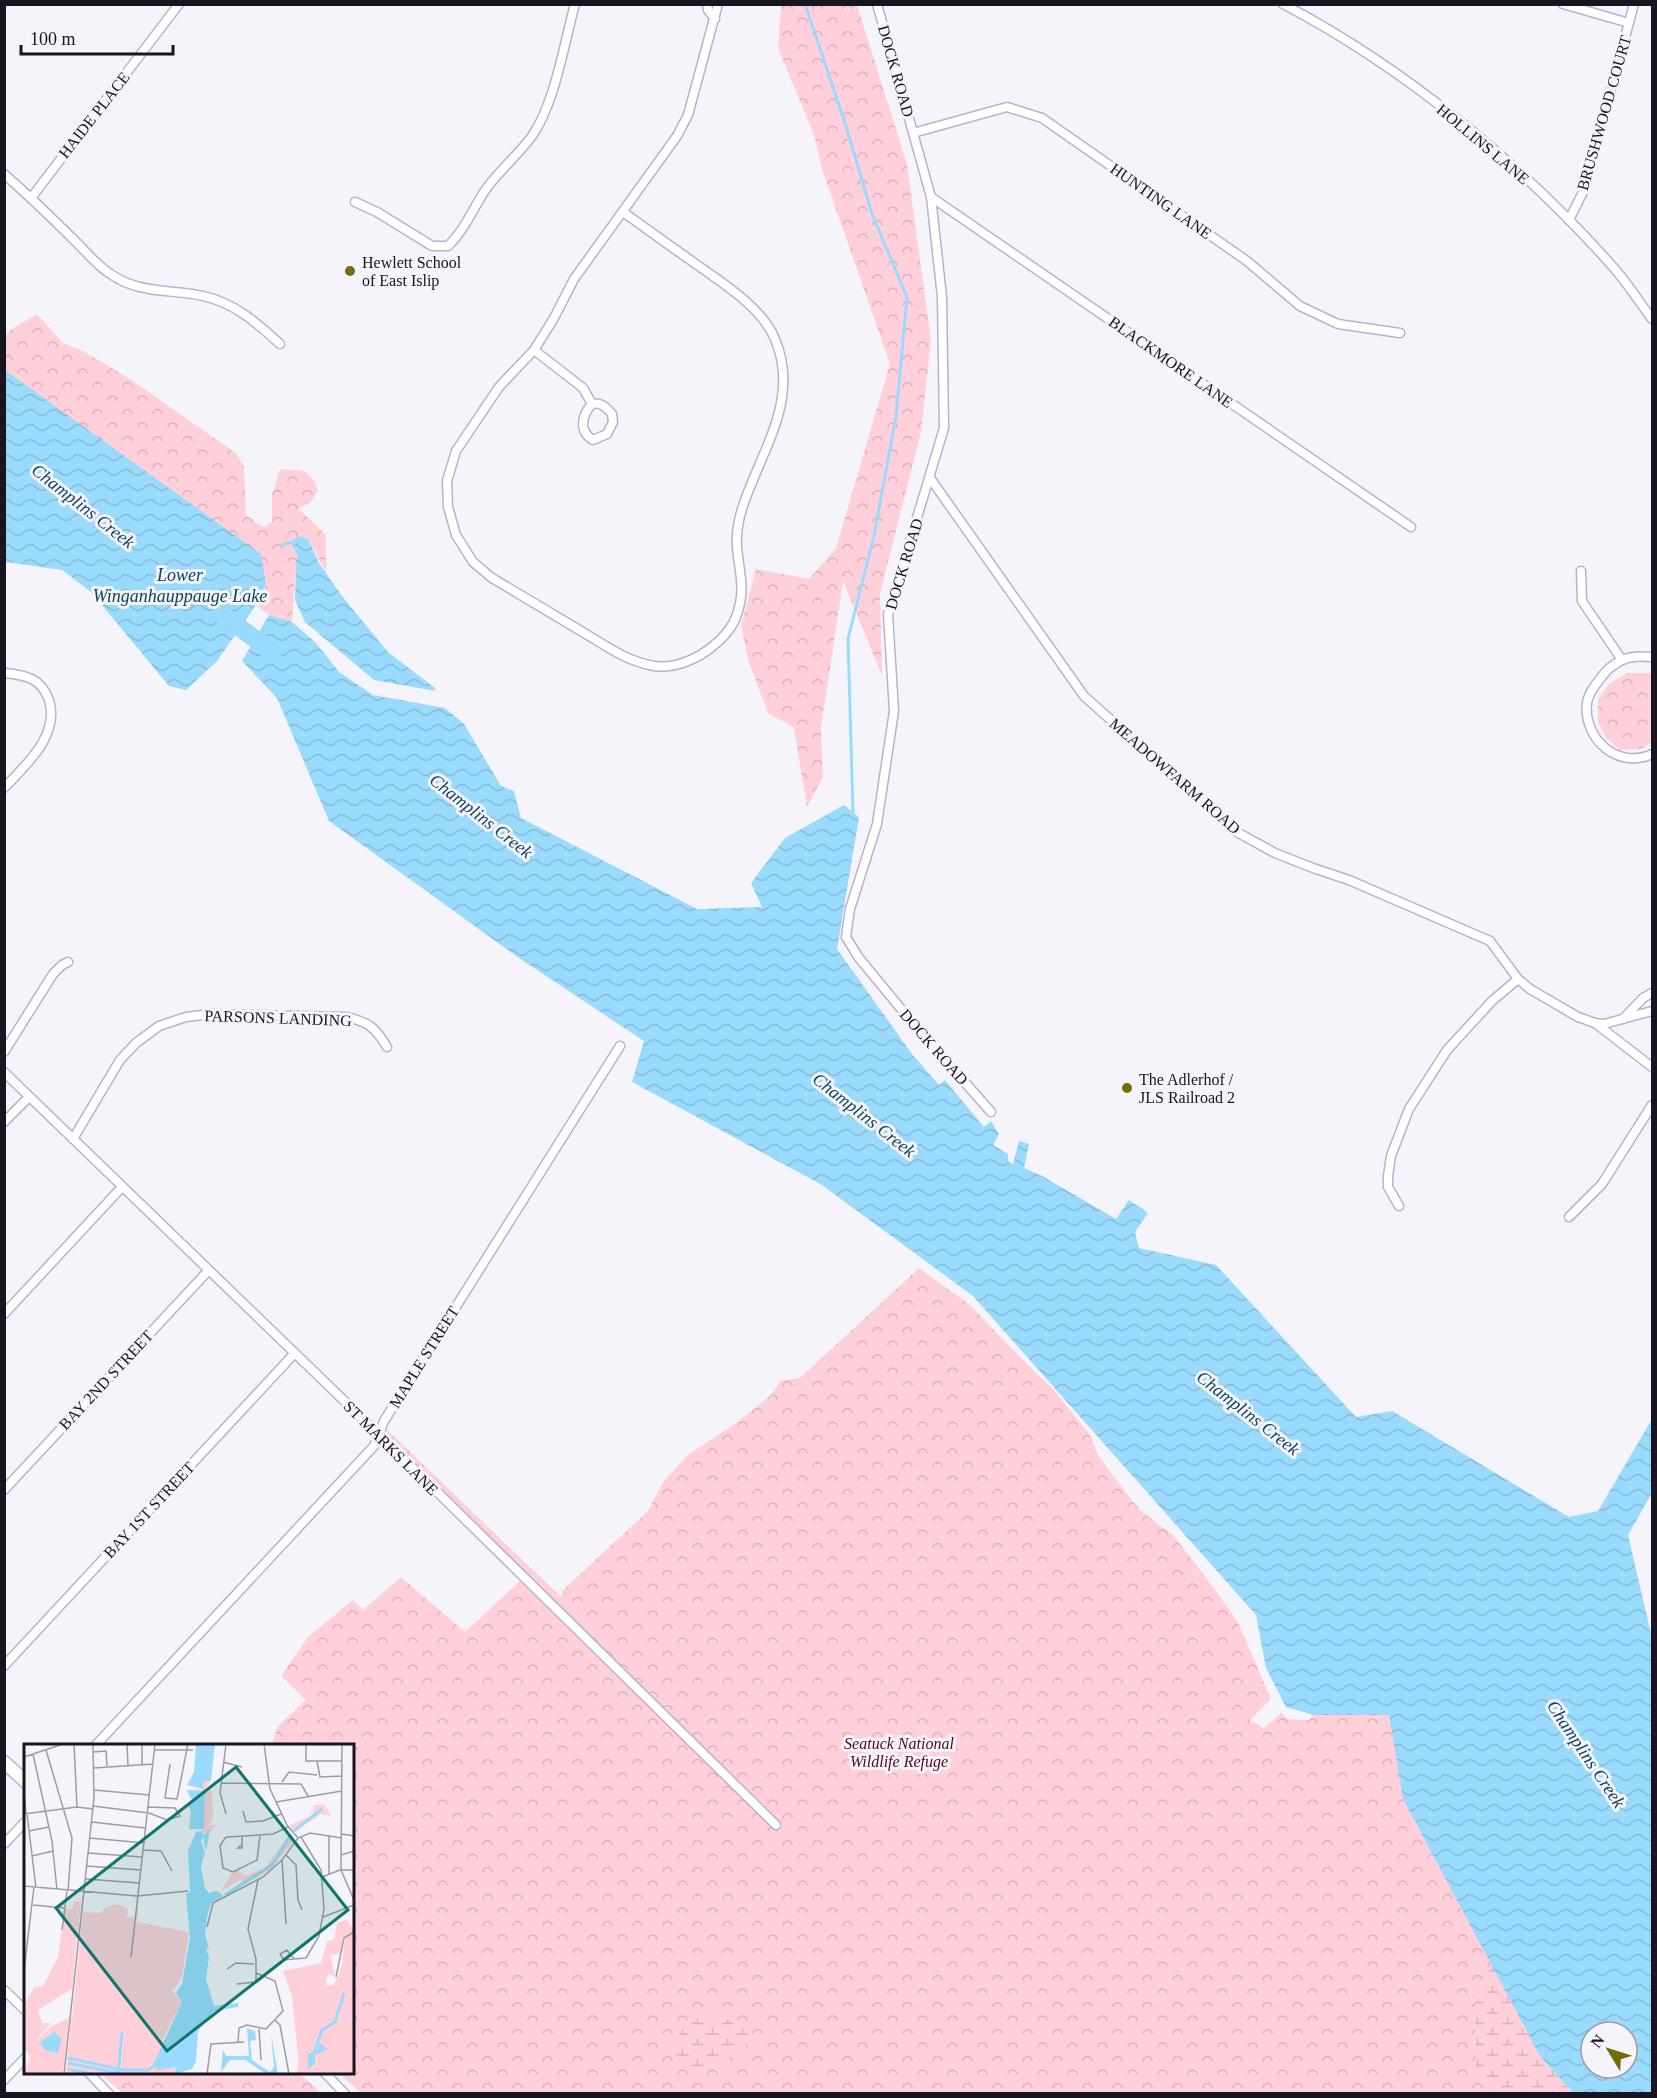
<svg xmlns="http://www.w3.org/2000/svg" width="1657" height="2098" font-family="'Times New Roman',serif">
<defs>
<pattern id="forest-crowns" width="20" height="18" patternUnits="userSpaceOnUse" patternTransform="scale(1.5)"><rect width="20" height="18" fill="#ffd0d9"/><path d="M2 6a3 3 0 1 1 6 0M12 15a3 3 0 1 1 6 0" fill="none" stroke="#dab2ba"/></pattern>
<pattern id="wetland-marsh" width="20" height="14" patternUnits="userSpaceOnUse" patternTransform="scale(1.5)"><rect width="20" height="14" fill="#ffd0d9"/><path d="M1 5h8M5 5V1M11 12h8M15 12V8" fill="none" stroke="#dab2ba"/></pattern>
<pattern id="water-waves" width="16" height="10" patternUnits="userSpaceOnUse" patternTransform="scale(1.5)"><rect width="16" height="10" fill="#9adbfd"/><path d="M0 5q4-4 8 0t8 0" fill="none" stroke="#84bbd9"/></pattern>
</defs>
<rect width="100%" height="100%" fill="#f6f4fb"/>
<g fill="url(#forest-crowns)">
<path d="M 781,5 L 857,5 L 907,164 L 931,340 L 921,432 L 880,594 L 882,676 L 843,581 L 821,728 L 823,777 L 807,807 L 794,728 L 768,713 L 748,660 L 741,626 L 756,569 L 809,579 L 836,548 L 890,364 L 822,169 L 814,135 L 778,48 Z"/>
<path d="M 37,314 L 63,343 L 85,352 L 130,379 L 237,454 L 244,467 L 246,515 L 263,527 L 272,522 L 272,495 L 280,469 L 305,471 L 315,482 L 318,491 L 310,503 L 299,509 L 326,535 L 326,572 L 308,539 L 296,565 L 292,622 L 269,615 L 256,605 L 266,583 L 260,554 L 5,370 L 5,336 L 10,330 Z"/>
<path d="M 1627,673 L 1652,673 L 1652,742 L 1641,749 L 1620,750 L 1606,738 L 1598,722 L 1598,699 L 1609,684 Z"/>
<path d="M 919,1268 L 970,1305 L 1016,1353 L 1054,1390 L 1090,1435 L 1098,1455 L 1122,1488 L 1141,1511 L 1173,1535 L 1207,1579 L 1238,1622 L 1271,1699 L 1250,1720 L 1264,1728 L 1281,1713 L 1288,1719 L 1309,1720 L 1313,1715 L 1368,1713 L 1389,1715 L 1397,1752 L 1403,1799 L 1545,2060 L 1564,2091 L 1568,2093 L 361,2093 L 339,2073 L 352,2072 L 352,1746 L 271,1746 L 278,1726 L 306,1700 L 281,1676 L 308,1637 L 353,1600 L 363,1610 L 401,1577 L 465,1632 L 522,1579 L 381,1439 L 382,1425 L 562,1598 L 562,1591 L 648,1511 L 663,1482 L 688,1455 L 739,1421 L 771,1395 L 780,1381 L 800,1378 Z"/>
<path d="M 100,2073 L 299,2073 L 321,2093 L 122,2093 Z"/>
</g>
<g fill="url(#wetland-marsh)">
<path d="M 1491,1965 L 1540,2056 L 1573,2093 L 1492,2093 L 1476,2072 L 1475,2006 Z"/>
<path d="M 704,2015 L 712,2015 L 741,2023 L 752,2036 C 739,2051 717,2072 695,2069 C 688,2069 680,2062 674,2058 C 675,2033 682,2027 704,2015 Z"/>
</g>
<g fill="url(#water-waves)" fill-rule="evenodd">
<path d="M 5,370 L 261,554 L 266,583 L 256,605 L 217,661 L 186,690 L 169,686 L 91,592 L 62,570 L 5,562 Z"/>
<path d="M 298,536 L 308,539 L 319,563 L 342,596 L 388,652 L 435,688 L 435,691 L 374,680 L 305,622 L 295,600 L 296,565 L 298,557 L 291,542 Z"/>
<path d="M 269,615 L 292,622 L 316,643 L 339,672 L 373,695 L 445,708 L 464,724 L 501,786 L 514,791 L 521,818 L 697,909 L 762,907 L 751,883 L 785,838 L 844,805 L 859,817 L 837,949 L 912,1054 L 939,1085 L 945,1080 L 984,1127 L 991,1121 L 999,1134 L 993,1145 L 1008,1154 L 1008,1161 L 1013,1164 L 1019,1141 L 1029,1144 L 1024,1168 L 1042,1176 L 1116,1219 L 1129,1200 L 1148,1213 L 1135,1232 L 1139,1248 L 1216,1265 L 1356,1417 L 1392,1411 L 1569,1517 L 1598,1511 L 1652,1419 L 1652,1493 L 1628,1535 L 1652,1638 L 1652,2093 L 1573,2093 L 1540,2056 L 1403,1799 L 1389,1715 L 1313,1715 L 1286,1707 L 1266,1668 L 1256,1615 L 973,1296 L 822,1185 L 632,1082 L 644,1041 L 519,958 L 329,821 L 277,698 L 242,661 ZM 1591,2032 L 1627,2032 L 1627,2068 L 1591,2068 Z"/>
</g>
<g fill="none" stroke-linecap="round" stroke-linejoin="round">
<g stroke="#9adbfd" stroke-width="3">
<path d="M 805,4 L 846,126 L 872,214 L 907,297 L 896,416 L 874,536 L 848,639 L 853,812 L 852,816"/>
<path d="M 283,545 L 291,542 L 294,545"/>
</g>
<path stroke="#9adbfd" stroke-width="18" d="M 221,613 L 273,653"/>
<g stroke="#bab1d0" stroke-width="11">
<g id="street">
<path d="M 707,4 L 708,10 L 715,19"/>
<path d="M 877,4 L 931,197 L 942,297 L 944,428 L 888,614 L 894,711 L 877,824 L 850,909 L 846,937 L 859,958 L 916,1027 L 991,1112"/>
<path d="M 1283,4 C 1405,68 1523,165 1614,268 C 1628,284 1640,303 1652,319"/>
<path d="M 1563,4 L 1629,23"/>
<path d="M 913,133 L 1007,107 L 1042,118 L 1247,261 L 1300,306 L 1338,324 L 1400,333"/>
<path d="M 4,174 C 27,194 49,215 71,237 C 90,255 101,272 127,283 C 152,293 178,290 203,296 C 235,303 257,323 280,344"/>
<path d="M 931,197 L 1411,527"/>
<path d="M 31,198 L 179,4"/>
<path d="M 355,202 L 377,212 L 432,246 L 448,246 C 465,230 473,208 486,189 C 500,170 518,155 532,136 C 555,103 564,44 575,4"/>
<path d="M 623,212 C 647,229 670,246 693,262 C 721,282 762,307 775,339 C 800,398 763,448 744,503 C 739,517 736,533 737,547 C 739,572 746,589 737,614 C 733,628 723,638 713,646 C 698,659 674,669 654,666 C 626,661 606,646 581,631 C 552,614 522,596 492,578 L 473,562 L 456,535 L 448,507 L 447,481 L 456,451 L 499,387 L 534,350 L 554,318 L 574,279 L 677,136 L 688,115 L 718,4"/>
<path d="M 1569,220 L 1583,192 L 1634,4"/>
<path d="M 534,350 L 583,388 L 592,404 C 601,402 606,407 612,414 L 613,422 L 607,434 L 593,440 C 578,431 582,415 592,404"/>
<path d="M 930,478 L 1084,696 L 1235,831 L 1275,853 L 1313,868 L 1349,880 L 1490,941 L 1518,979 L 1530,989 L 1578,1017 L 1595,1023 L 1652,1067"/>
<path d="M 1581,571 L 1582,601 L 1622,660"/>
<path d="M 1652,657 C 1646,657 1640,656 1634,657 C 1622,658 1610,666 1603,675 C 1597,683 1588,693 1587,703 C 1583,739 1618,770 1652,754"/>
<path d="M 4,673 C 26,675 41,678 49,700 C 60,735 26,765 4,788"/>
<path d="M 1623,1019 L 1643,998 L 1652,993"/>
<path d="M 1595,1023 L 1604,1024 L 1652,1011"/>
<path d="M 4,1052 L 53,974 L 62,965 L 68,962"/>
<path d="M 4,1072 L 362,1418 L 776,1825"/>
<path d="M 4,1122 L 29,1097"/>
<path d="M 73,1139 L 120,1060 L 136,1043 L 159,1026 L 186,1017 L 210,1014 L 348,1017 C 369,1023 375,1027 387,1047"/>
<path d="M 1399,1206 L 1388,1187 L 1388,1176 L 1391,1156 L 1409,1109 L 1447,1050 L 1492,1001 L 1518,979"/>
<path d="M 1569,1217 L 1602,1184 L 1652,1105"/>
<path d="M 4,1314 L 122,1187"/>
<path d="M 4,1490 L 208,1271"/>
<path d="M 4,1666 L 294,1354"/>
<path d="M 95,1746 L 374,1446 L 384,1421 L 620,1046"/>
<path d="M 4,1844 L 26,1821"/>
<path d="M 4,1990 L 26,2011"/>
<path d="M 88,2072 L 109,2094"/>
<path d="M 324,2072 L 345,2094"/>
<path d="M 4,2080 L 26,2057"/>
</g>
</g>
<g stroke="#bab1d0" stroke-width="15">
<path id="secondary" d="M 4,1762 L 26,1782"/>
</g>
<use href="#street" stroke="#fff" stroke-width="8"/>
<use href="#secondary" stroke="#fff" stroke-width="12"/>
</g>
<g fill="#736c08" stroke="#f6f4fb" stroke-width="2">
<circle cx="350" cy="271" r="6"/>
<circle cx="1127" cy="1088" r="6"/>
</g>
<g text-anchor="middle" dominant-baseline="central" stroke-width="6" stroke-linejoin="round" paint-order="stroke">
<g font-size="16" fill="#181520" stroke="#f6f4fb">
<text transform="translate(896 71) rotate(74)">DOCK ROAD</text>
<text transform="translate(1604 113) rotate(-74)">BRUSHWOOD COURT</text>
<text transform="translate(94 115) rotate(-52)">HAIDE PLACE</text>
<text transform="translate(1483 144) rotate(40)">HOLLINS LANE</text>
<text transform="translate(1161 201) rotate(35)">HUNTING LANE</text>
<text transform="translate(1171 362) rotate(35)">BLACKMORE LANE</text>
<text transform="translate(904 564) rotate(-73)">DOCK ROAD</text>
<text transform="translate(1175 776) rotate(41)">MEADOWFARM ROAD</text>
<text transform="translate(278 1018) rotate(2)">PARSONS LANDING</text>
<text transform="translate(934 1047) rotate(49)">DOCK ROAD</text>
<text transform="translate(424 1357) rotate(-58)">MAPLE STREET</text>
<text transform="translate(106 1380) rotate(-47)">BAY 2ND STREET</text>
<text transform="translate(391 1448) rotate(45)">ST MARKS LANE</text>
<text transform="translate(149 1510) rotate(-47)">BAY 1ST STREET</text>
</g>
<g font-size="16" fill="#181520" stroke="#f6f4fb" text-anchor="start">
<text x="362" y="262">Hewlett School<tspan x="362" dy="18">of East Islip</tspan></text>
<text x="1139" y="1079">The Adlerhof /<tspan x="1139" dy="18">JLS Railroad 2</tspan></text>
</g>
<g font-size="16" font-style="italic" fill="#550625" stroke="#f6f4fb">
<text x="899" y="1743">Seatuck National<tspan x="899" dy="18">Wildlife Refuge</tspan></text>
</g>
<g font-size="18" font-style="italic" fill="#0e445b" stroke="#f6f4fb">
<text transform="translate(83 506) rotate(38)">Champlins Creek</text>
<text x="180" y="575">Lower<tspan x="180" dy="21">Winganhauppauge Lake</tspan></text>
<text transform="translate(481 816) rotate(38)">Champlins Creek</text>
<text transform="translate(864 1115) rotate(38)">Champlins Creek</text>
<text transform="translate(1248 1413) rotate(38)">Champlins Creek</text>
<text transform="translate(1586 1754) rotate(56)">Champlins Creek</text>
</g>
</g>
<g transform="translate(24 1744)">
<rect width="330" height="330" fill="#f6f4fb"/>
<path d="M 180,37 L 187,37 L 181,45 L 188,47 L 189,74 L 185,81 L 192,81 L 185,89 L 187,86 L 178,90 L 181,47 L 162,46 L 179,45 ZM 290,61 L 301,61 L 307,72 L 297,70 L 270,88 L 266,81 L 288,71 ZM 266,89 L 271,96 L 246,126 L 214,144 L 218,135 L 197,147 L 208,129 L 214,126 L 221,132 L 241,124 ZM 115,152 L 113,178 L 165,188 L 158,233 L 148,247 L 158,258 L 137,298 L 142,323 L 151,324 L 150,330 L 42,330 L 59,168 L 78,169 L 80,164 L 92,160 L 104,164 L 103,173 L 111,174 ZM 50,157 L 57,158 L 48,245 L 14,266 L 18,279 L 27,279 L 7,303 L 0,303 L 0,261 L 10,243 L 19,242 L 34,213 L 41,165 L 49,165 ZM 323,175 L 330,187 L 319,195 L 316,209 L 307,212 L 311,232 L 305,230 L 302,236 L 303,242 L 310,241 L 318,221 L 321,193 L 330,189 L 330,330 L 272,330 L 279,310 L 274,311 L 268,253 L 259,227 L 297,219 L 303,197 L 310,196 L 313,179 Z" fill="#ffd0d9"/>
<path d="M 319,265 L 303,284 L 310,303 L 303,311 L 317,320 L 319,305 L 330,304 L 330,318 L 321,320 L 319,330 L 288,327 L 273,330 L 275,308 L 278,304 L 280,309 L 290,291 ZM 45,274 L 39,330 L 0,330 L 6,313 L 0,303 L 7,303 L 26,283 ZM 29,290 L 38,294 L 31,309 L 17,298 ZM 47,274 L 91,285 L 99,303 L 116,317 L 123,311 L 133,290 L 143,284 L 129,321 L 135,326 L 145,324 L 145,330 L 42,330 Z" fill="#ffd0d9" fill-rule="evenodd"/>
<path d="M 172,0 L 191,0 L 187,37 L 180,37 L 179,45 L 163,41 L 170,28 ZM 162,46 L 181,47 L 180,85 L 165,85 L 167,67 L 164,61 L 168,56 ZM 186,85 L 182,107 L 179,93 L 177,97 L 181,109 L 177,123 L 181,144 L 185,149 L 193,147 L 200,152 L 187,159 L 183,173 L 181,190 L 185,204 L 182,205 L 185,213 L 182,235 L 190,262 L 214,259 L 214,263 L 190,267 L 174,287 L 172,317 L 168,325 L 150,330 L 152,323 L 134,326 L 129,321 L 158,258 L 152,249 L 158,240 L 166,194 L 162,150 L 166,148 L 164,107 L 172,88 L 178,87 L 179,92 ZM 223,284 L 231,287 L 232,296 L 226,297 L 228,316 L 246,328 L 250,323 L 247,290 L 254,330 L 242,330 L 221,316 L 206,316 L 197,328 L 199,306 L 202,312 L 225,312 ZM 30,288 L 38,294 L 34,309 L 21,306 L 16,298 ZM 295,299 L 304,305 L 291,311 L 291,319 L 284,326 L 284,310 L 294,306 Z" fill="#9adbfd"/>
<path fill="none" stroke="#9adbfd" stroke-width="3" d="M 270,87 L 298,65M 201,151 L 248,121 L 267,91M 290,309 L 298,286 L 311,278 L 320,249M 44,314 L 99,326 L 124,326 L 130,322M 44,319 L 94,329M 44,325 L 68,330M 94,329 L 98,288"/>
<path fill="none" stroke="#9d9ba3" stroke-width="1.5" d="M 50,0 L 53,63M 103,0 L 104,22M 118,0 L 118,21M 240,0 L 246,45 L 263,81 L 274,94M 282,0 L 282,17 L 318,17M 318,0 L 317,126 L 330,156M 22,6 L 48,94 L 44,147M 131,6 L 169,6M 69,8 L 82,7 L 83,22M 9,10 L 28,97 L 33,146M 0,13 L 39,0M 293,17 L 296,33 L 318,32M 199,18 L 218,23M 146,20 L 141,54 L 153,55 L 164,0M 70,24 L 129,20M 258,38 L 265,28 L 293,31M 197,39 L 277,40 L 284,52M 0,46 L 2,70M 70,46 L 125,51M 252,58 L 318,47M 69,62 L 125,69 L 143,76 L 156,72 L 151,64 L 124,63M 219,67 L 222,78 L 239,77 L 257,70M 0,70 L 53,63 L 69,65M 3,70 L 12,144M 202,70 L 196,49 L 202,0M 68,78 L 121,84M 5,87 L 25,83M 236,91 L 233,116 L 209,128 L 199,124 L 196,102 L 201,94 L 204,93 L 249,90 L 264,83M 305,92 L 305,130M 66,94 L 120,99M 217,101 L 214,104 L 218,104 L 218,93M 119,106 L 137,107 L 148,127M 64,109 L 118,113M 262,111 L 272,121 L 274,156 L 278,166M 317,111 L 330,107 L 330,92 L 318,90M 8,112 L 29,107M 258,116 L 262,180M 63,122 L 117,126M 298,133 L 316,126 L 330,126M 62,135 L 115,139M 0,142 L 113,152 L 164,147M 9,161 L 40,164M 299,173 L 330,161M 183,183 L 189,159 L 239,133 L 258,116 L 274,94 L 286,89 L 318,94M 38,186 L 43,147M 107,213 L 131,0M 270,215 L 260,216 L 256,210 L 263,206 L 270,215 L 282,214 L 295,192 L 300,165 L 297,126 L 277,93M 203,225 L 212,219 L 230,220M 0,226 L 10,143M 312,233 L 320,194 L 330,188M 213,240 L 232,238 L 232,215 L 224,185 L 234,136M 251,276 L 256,281 L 265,330M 235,285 L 237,316M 214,299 L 215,284 L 223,281 L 242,285 L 259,267 L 251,237 L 232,229M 40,330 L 70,54 L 69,0M 183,330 L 187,300 L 220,298"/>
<path fill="#0f766e" fill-opacity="0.15" stroke="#0f766e" stroke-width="3" d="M 212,23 L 324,166 L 143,307 L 32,164 Z"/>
<rect width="330" height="330" fill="none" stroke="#181520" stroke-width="3"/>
</g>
<rect width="1657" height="2098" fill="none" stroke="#181520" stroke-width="12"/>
<g transform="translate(1609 2050) rotate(308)"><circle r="28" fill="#f6f4fb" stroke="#9d9ba3" stroke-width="1.5"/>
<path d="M0-4.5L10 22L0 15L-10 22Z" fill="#736c08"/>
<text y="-9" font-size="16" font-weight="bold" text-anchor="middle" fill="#181520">N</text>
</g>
<path d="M21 45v9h152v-9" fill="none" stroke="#181520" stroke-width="3"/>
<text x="30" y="45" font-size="18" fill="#181520" stroke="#f6f4fb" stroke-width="4.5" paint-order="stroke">100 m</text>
</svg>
